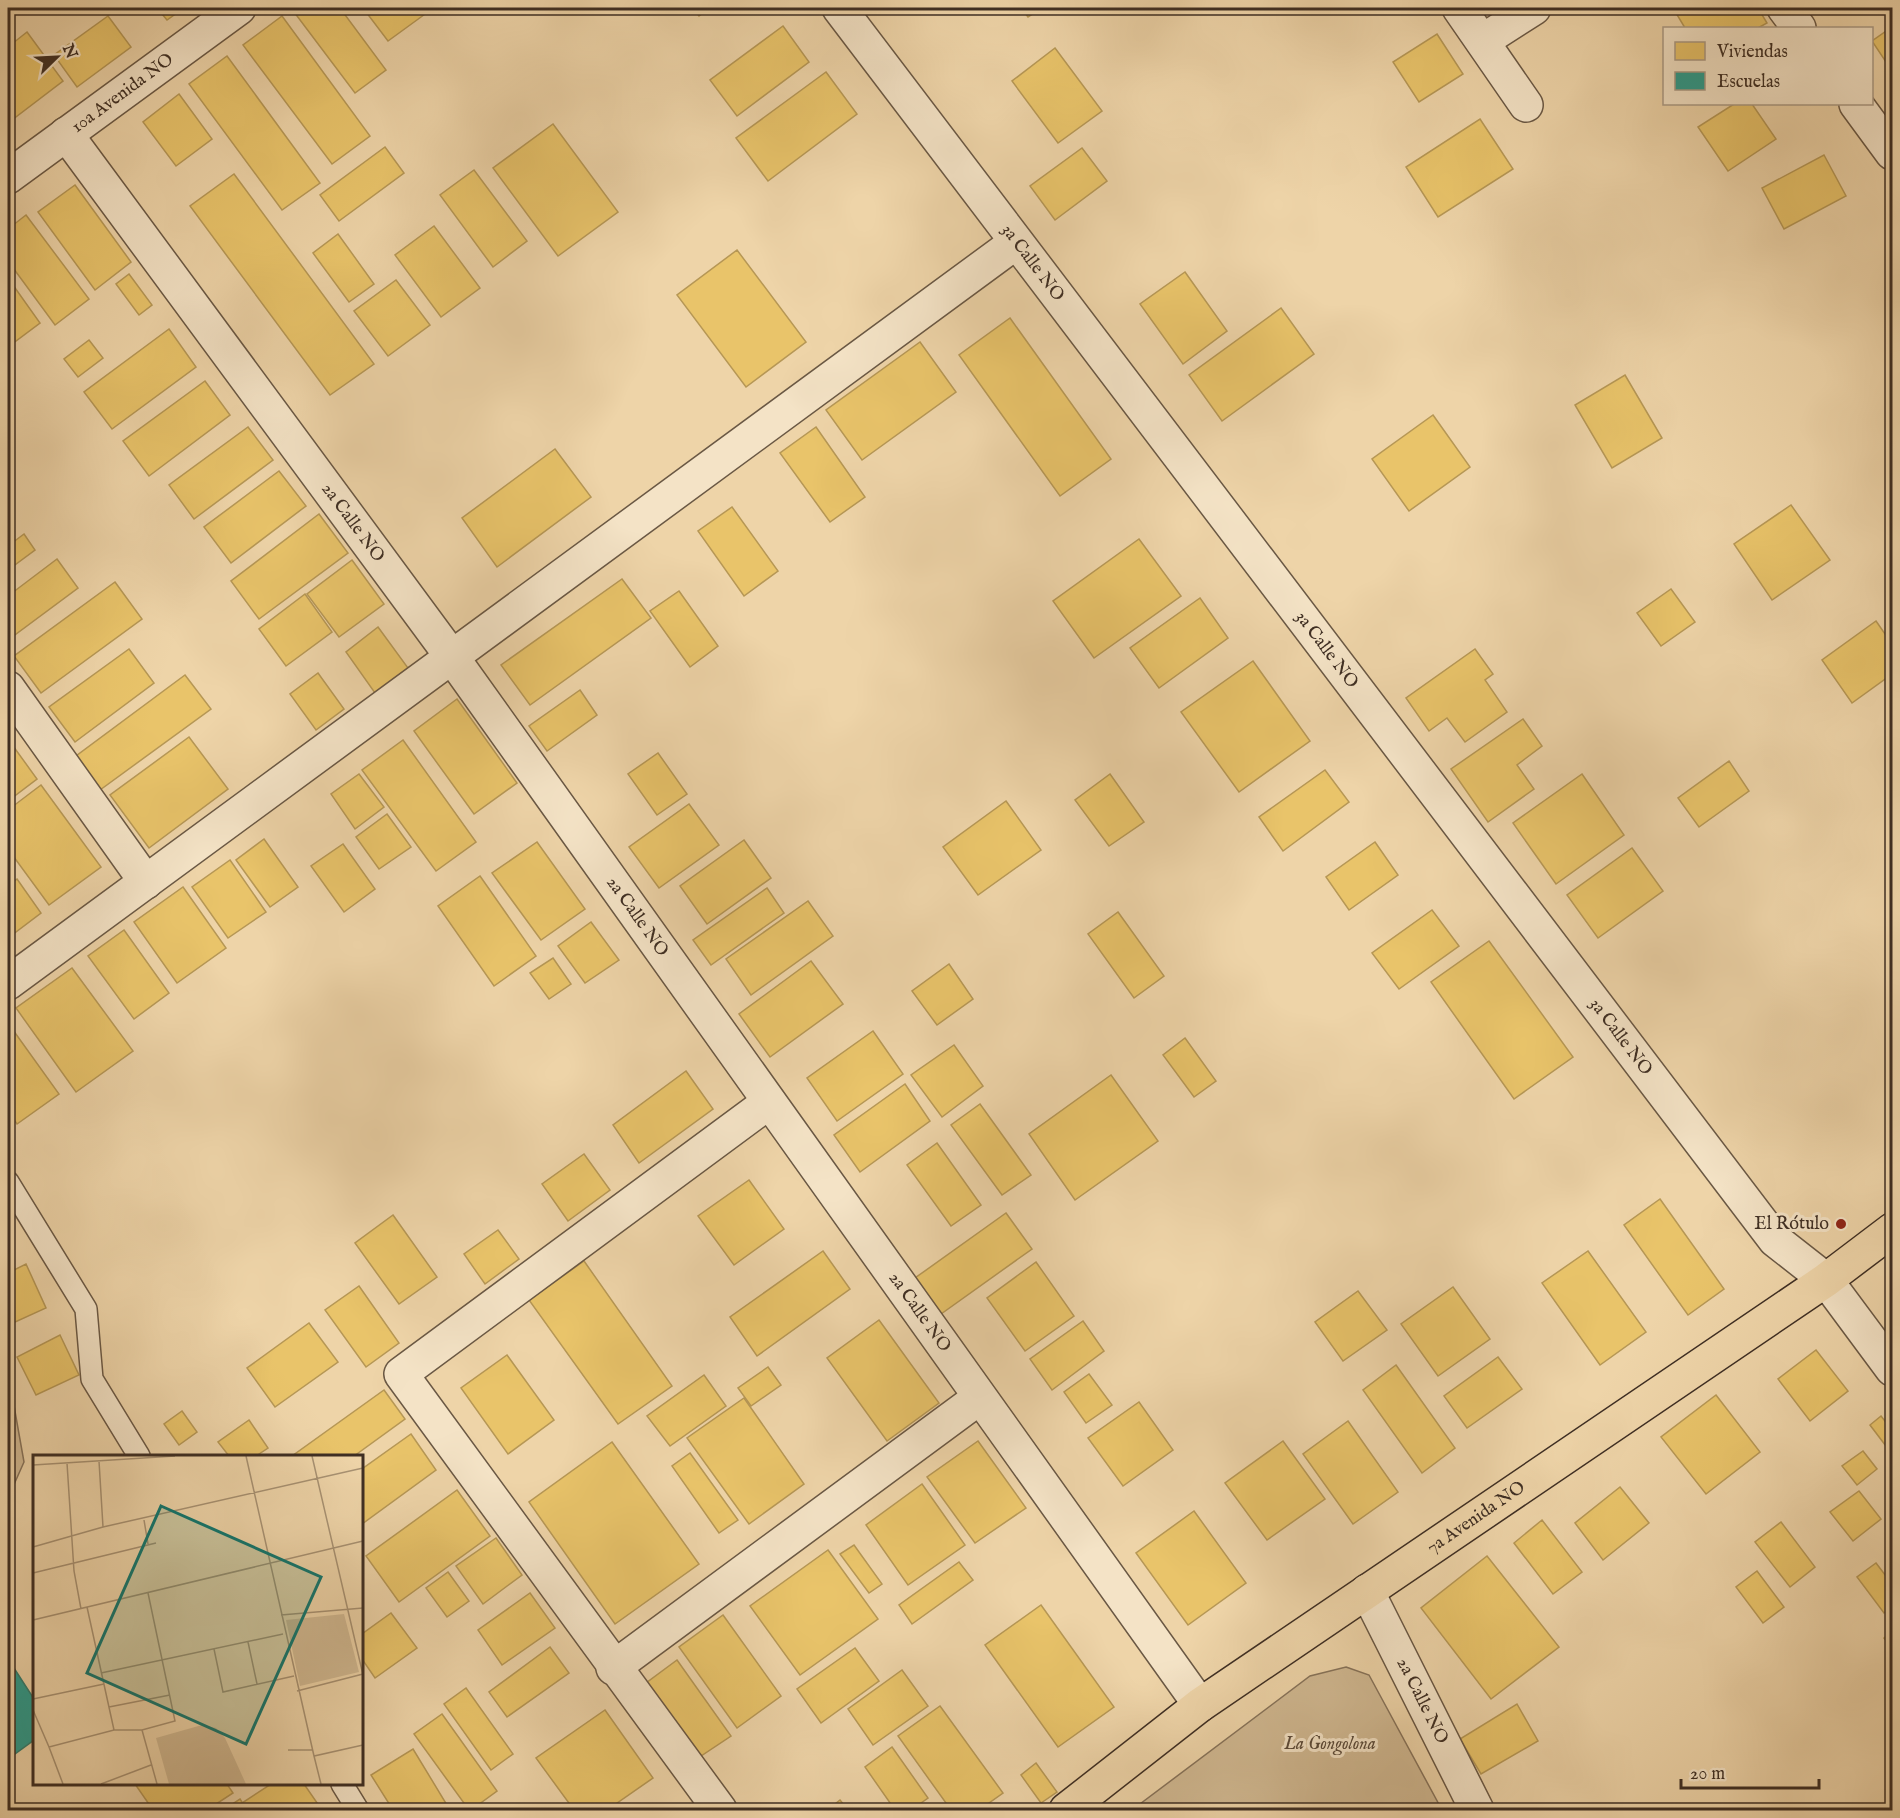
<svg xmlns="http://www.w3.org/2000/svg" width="1900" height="1818" font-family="'IM FELL English',serif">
<rect width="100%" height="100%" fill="#eed4a8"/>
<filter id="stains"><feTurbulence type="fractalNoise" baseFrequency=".00333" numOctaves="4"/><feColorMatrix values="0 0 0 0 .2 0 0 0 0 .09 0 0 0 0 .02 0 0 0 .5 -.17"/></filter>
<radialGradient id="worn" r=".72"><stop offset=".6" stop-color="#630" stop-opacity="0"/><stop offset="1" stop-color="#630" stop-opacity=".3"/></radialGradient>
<g fill="#d0b891" stroke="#87735a" stroke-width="1.5">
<path d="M 8,1372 L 24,1462 L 8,1498 Z"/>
<path d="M 1346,1667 L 1369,1675 L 1442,1810 L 1132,1810 L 1310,1676 Z"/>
</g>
<g fill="#e9c46a" stroke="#b69755" stroke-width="1.5">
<path d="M 157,8 L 184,8 L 167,20 Z"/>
<path d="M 291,8 L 340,8 L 386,70 L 355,93 Z"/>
<path d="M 363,8 L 431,8 L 432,9 L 388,41 Z"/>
<path d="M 693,8 L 710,8 L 699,16 Z"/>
<path d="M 1021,8 L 1042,8 L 1028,17 Z"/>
<path d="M 1673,8 L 1758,8 L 1767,23 L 1758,28 L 1685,28 Z"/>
<path d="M 108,16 L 131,47 L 77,87 L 54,55 Z"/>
<path d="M 282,16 L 370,136 L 332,164 L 243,45 Z"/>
<path d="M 783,26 L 809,62 L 737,116 L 710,80 Z"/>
<path d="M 1892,27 L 1892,71 L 1872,41 Z"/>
<path d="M 27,32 L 63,81 L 8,123 L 8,47 Z"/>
<path d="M 1437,34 L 1463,74 L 1419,102 L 1393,62 Z"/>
<path d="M 1055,48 L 1102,111 L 1058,143 L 1012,81 Z"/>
<path d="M 227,56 L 320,183 L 282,210 L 189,84 Z"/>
<path d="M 826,72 L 857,114 L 768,181 L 736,138 Z"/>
<path d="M 179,94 L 212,139 L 176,166 L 143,122 Z"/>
<path d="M 1734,104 L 1752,104 L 1776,139 L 1728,171 L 1698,127 Z"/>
<path d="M 1480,119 L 1513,169 L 1438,217 L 1406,167 Z"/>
<path d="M 553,124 L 618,212 L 558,256 L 493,168 Z"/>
<path d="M 385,147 L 404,173 L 339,221 L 320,195 Z"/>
<path d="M 1082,148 L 1107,181 L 1055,220 L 1030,186 Z"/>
<path d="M 1824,155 L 1846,196 L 1784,229 L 1762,188 Z"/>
<path d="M 474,170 L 527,241 L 493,267 L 440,195 Z"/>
<path d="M 234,174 L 374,364 L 330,395 L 190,206 Z"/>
<path d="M 75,185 L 131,262 L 95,290 L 38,212 Z"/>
<path d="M 26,215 L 89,299 L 55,325 L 8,261 L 8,229 Z"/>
<path d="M 434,226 L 480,288 L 441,317 L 395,255 Z"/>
<path d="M 338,234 L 374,284 L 349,302 L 313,253 Z"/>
<path d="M 737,250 L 806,342 L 746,387 L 677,295 Z"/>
<path d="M 1185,272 L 1227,331 L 1183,364 L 1140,304 Z"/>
<path d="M 129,274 L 152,305 L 139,315 L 116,284 Z"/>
<path d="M 8,278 L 40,323 L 8,347 Z"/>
<path d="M 396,280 L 430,325 L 388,356 L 354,311 Z"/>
<path d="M 1281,308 L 1314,354 L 1222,421 L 1189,375 Z"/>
<path d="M 1010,318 L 1111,459 L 1060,496 L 959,355 Z"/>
<path d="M 169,329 L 196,367 L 112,429 L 84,392 Z"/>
<path d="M 89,340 L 103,358 L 78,377 L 64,359 Z"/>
<path d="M 920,342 L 956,392 L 862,460 L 826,410 Z"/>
<path d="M 1625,375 L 1662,438 L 1612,468 L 1575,405 Z"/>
<path d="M 205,381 L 230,415 L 149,476 L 123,441 Z"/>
<path d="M 1433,415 L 1470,467 L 1409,511 L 1372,459 Z"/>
<path d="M 248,427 L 273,460 L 194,519 L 169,485 Z"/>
<path d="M 816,427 L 865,497 L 830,522 L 780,453 Z"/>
<path d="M 555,449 L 591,497 L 497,567 L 462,518 Z"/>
<path d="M 279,471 L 306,506 L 231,563 L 204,527 Z"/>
<path d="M 1791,505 L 1830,560 L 1772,600 L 1734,544 Z"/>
<path d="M 732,507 L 778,571 L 744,596 L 698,531 Z"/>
<path d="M 319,514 L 348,553 L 259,619 L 231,581 Z"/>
<path d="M 24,534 L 35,550 L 8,570 L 8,546 Z"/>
<path d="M 1139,539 L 1181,596 L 1094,658 L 1053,601 Z"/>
<path d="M 57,559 L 78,588 L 8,640 L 8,596 Z"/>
<path d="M 352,560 L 384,604 L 339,637 L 307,594 Z"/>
<path d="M 622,579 L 651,618 L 530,705 L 501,665 Z"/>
<path d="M 115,582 L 142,619 L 41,693 L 14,656 Z"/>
<path d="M 1671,589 L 1695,622 L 1661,646 L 1637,613 Z"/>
<path d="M 679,591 L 718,646 L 690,667 L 650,611 Z"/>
<path d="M 305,594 L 332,632 L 286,666 L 259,629 Z"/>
<path d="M 1200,598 L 1228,638 L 1159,688 L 1130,648 Z"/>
<path d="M 1876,621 L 1892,644 L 1892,674 L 1852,703 L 1822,660 Z"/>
<path d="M 378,627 L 408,668 L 375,693 L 346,652 Z"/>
<path d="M 129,649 L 154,683 L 75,742 L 49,707 Z"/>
<path d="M 1475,649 L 1493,674 L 1485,680 L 1507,712 L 1465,742 L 1447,718 L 1429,731 L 1406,698 Z"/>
<path d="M 1253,661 L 1310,741 L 1239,792 L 1181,712 Z"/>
<path d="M 318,673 L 344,709 L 316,730 L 290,694 Z"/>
<path d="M 185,675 L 211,709 L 100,790 L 76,756 Z"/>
<path d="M 580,690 L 597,715 L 547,751 L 529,726 Z"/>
<path d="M 457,699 L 517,783 L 474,814 L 414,731 Z"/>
<path d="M 1523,719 L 1542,746 L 1517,765 L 1534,789 L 1488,822 L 1451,769 Z"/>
<path d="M 189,737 L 228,789 L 149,848 L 110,795 Z"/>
<path d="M 8,739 L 37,779 L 8,801 Z"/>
<path d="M 403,740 L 476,842 L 436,871 L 362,770 Z"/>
<path d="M 658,753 L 687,794 L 657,815 L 628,774 Z"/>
<path d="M 1729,761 L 1749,791 L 1699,827 L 1678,798 Z"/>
<path d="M 1325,770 L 1349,802 L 1283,851 L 1259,817 Z"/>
<path d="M 359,774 L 384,807 L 355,829 L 331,794 Z"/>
<path d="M 1110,774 L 1144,822 L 1109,846 L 1075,800 Z"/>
<path d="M 1582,774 L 1624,835 L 1556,884 L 1513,823 Z"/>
<path d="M 41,785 L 101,867 L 49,905 L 8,849 L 8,810 Z"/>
<path d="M 1006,801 L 1041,850 L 978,895 L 943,847 Z"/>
<path d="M 689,804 L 719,845 L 659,888 L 629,847 Z"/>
<path d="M 387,814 L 411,847 L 379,869 L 356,837 Z"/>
<path d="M 264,839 L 298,887 L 270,907 L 236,860 Z"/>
<path d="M 744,840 L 771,878 L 707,924 L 680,886 Z"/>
<path d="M 537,842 L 585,909 L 541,940 L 492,873 Z"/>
<path d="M 1375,842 L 1398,875 L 1349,910 L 1326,877 Z"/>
<path d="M 343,844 L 375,889 L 344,912 L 311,866 Z"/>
<path d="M 1632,848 L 1663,891 L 1598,938 L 1567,895 Z"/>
<path d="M 230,860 L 266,912 L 228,938 L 192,887 Z"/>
<path d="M 480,876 L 536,956 L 494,986 L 438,906 Z"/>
<path d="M 17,879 L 41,913 L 8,938 L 8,886 Z"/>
<path d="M 183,887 L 226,948 L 177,983 L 134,922 Z"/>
<path d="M 767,888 L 784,913 L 711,965 L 693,940 Z"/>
<path d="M 808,901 L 833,936 L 751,995 L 726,959 Z"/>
<path d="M 1432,910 L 1459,946 L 1399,989 L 1372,953 Z"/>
<path d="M 1118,912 L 1164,976 L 1134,998 L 1088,934 Z"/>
<path d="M 591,922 L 619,960 L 585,983 L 558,946 Z"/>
<path d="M 124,930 L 169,993 L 134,1019 L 88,956 Z"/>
<path d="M 1489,941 L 1573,1057 L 1514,1099 L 1431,982 Z"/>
<path d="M 553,958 L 571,984 L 549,999 L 530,973 Z"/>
<path d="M 811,961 L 843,1004 L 770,1057 L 739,1014 Z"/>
<path d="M 949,964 L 973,999 L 937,1025 L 912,991 Z"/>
<path d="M 72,968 L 133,1051 L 76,1092 L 16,1008 Z"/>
<path d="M 8,1023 L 59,1094 L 17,1124 L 8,1111 Z"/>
<path d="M 873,1031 L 903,1074 L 837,1121 L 807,1078 Z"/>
<path d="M 1185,1038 L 1216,1081 L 1194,1097 L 1163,1055 Z"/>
<path d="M 954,1045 L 983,1086 L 942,1117 L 911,1075 Z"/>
<path d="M 686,1071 L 713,1109 L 639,1163 L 613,1125 Z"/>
<path d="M 1111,1075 L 1158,1141 L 1075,1200 L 1029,1134 Z"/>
<path d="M 905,1084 L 930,1121 L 860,1172 L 834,1135 Z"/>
<path d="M 980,1104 L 1031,1175 L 1002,1195 L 951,1125 Z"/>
<path d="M 937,1143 L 981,1205 L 951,1226 L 907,1165 Z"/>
<path d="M 584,1154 L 610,1190 L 568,1221 L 542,1184 Z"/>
<path d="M 749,1180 L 784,1229 L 734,1265 L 698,1216 Z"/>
<path d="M 1660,1199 L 1724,1289 L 1688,1315 L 1624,1225 Z"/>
<path d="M 1006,1213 L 1032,1249 L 941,1314 L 915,1278 Z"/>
<path d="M 393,1215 L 437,1277 L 399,1304 L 355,1243 Z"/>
<path d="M 498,1230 L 519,1259 L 485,1284 L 464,1254 Z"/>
<path d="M 823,1251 L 850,1289 L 757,1356 L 730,1317 Z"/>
<path d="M 1588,1251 L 1646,1332 L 1600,1365 L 1542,1283 Z"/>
<path d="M 584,1261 L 672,1386 L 618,1424 L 529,1300 Z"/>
<path d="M 1036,1262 L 1074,1316 L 1025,1351 L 987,1298 Z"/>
<path d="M 26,1264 L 46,1308 L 13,1323 L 8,1310 L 8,1273 Z"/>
<path d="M 359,1286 L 399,1343 L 366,1367 L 325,1310 Z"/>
<path d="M 1453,1287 L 1490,1339 L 1438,1376 L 1401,1324 Z"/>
<path d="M 1358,1291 L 1387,1330 L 1343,1361 L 1315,1322 Z"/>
<path d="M 879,1320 L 939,1403 L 887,1441 L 827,1358 Z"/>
<path d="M 1083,1321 L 1104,1351 L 1052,1390 L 1030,1359 Z"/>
<path d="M 309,1323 L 338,1362 L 275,1407 L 247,1368 Z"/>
<path d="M 60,1335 L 79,1375 L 36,1395 L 17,1357 Z"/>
<path d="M 1816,1350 L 1848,1391 L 1810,1421 L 1778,1379 Z"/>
<path d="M 507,1355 L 554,1420 L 508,1454 L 461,1388 Z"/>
<path d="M 1498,1357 L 1522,1389 L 1467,1428 L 1444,1396 Z"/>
<path d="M 1396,1365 L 1455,1448 L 1422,1473 L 1363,1390 Z"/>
<path d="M 768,1367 L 781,1385 L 751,1406 L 738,1388 Z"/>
<path d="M 1089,1374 L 1112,1405 L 1086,1423 L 1064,1392 Z"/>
<path d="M 704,1375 L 726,1406 L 670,1446 L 647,1416 Z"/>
<path d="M 384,1390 L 405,1419 L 354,1456 L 292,1456 Z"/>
<path d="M 1716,1395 L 1760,1452 L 1706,1494 L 1661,1437 Z"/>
<path d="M 744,1398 L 804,1484 L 749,1524 L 687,1438 Z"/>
<path d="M 1139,1402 L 1173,1450 L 1123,1486 L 1088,1438 Z"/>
<path d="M 182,1411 L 197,1432 L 179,1445 L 164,1424 Z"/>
<path d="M 1881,1416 L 1892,1430 L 1892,1454 L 1870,1425 Z"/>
<path d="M 249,1420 L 268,1448 L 256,1456 L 229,1456 L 218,1442 Z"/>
<path d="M 1348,1421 L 1398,1492 L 1353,1524 L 1303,1454 Z"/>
<path d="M 411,1434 L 436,1470 L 362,1524 L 362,1469 Z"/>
<path d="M 978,1441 L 1026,1508 L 975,1543 L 927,1477 Z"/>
<path d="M 1283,1441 L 1325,1499 L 1267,1540 L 1225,1483 Z"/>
<path d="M 612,1442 L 699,1564 L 615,1624 L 529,1502 Z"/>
<path d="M 1863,1451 L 1877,1469 L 1857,1485 L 1842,1466 Z"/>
<path d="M 690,1453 L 738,1520 L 719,1533 L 672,1466 Z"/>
<path d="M 922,1484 L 965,1545 L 908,1585 L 866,1525 Z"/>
<path d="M 1620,1487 L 1649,1523 L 1603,1560 L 1575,1523 Z"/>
<path d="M 457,1490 L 490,1536 L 399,1602 L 366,1556 Z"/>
<path d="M 1859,1491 L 1881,1519 L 1853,1541 L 1830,1512 Z"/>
<path d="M 1194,1511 L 1246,1583 L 1188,1625 L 1136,1553 Z"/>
<path d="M 1542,1520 L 1582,1572 L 1553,1594 L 1514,1543 Z"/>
<path d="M 1781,1522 L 1815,1567 L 1790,1587 L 1755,1542 Z"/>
<path d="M 496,1538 L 522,1575 L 483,1604 L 456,1566 Z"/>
<path d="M 854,1545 L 882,1584 L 869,1593 L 840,1554 Z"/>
<path d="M 828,1550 L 878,1619 L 800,1675 L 750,1606 Z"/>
<path d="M 1487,1556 L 1559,1647 L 1491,1699 L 1421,1608 Z"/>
<path d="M 959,1562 L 973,1580 L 912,1624 L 899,1605 Z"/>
<path d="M 1876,1563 L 1892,1584 L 1892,1607 L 1884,1613 L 1857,1577 Z"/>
<path d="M 1757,1571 L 1784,1607 L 1763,1623 L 1736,1587 Z"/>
<path d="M 448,1572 L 469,1601 L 447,1617 L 426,1588 Z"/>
<path d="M 530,1593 L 555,1628 L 502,1665 L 478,1630 Z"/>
<path d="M 1041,1605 L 1114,1707 L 1058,1747 L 985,1645 Z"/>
<path d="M 391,1613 L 417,1648 L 375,1678 L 362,1659 L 362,1634 Z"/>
<path d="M 723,1615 L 781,1696 L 737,1728 L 679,1647 Z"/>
<path d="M 1892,1631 L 1892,1648 L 1884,1638 Z"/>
<path d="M 550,1647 L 569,1673 L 507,1717 L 489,1692 Z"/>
<path d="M 855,1648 L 879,1681 L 821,1723 L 797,1689 Z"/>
<path d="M 677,1660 L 731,1736 L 695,1760 L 642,1686 Z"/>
<path d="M 902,1670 L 928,1706 L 873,1745 L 848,1709 Z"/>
<path d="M 466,1688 L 513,1754 L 491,1770 L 444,1704 Z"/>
<path d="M 1517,1704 L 1538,1741 L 1481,1774 L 1460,1739 Z"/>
<path d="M 940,1706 L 1003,1793 L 979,1810 L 951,1810 L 898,1736 Z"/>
<path d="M 605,1710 L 653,1778 L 607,1810 L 574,1810 L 536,1758 Z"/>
<path d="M 442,1714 L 497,1791 L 471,1810 L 469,1810 L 414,1734 Z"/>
<path d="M 892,1747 L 928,1798 L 911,1810 L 895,1810 L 865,1767 Z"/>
<path d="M 413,1749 L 450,1810 L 393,1810 L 371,1775 Z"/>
<path d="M 1036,1763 L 1057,1792 L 1041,1803 L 1021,1775 Z"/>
<path d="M 135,1784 L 227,1784 L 233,1793 L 207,1810 L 153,1810 Z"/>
<path d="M 271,1784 L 304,1784 L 322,1810 L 247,1810 L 242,1803 Z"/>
<path d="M 240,1799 L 247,1810 L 223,1810 Z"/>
<path d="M 840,1800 L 848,1810 L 831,1810 L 830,1808 Z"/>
</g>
<path fill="#2a9d8f" stroke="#307c6f" stroke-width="1.5" d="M 12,1665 L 34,1699 L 34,1740 L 8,1759 L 8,1668 Z"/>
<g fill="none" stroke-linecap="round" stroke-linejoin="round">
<g stroke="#6a5844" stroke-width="24">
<g id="lane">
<path d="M 8,1182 L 86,1309 L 92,1379 L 139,1456"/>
<path d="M 342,1784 L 358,1810"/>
</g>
</g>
<g stroke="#6a5844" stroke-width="36">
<g id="street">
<path id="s1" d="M 839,8 L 1775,1240 L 1826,1280 L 1892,1369"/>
<path d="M 1459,8 L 1526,105"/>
<path d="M 1784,8 L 1799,28"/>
<path d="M 1484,40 L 1534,8"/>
<path d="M 1856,104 L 1892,153"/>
<path id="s2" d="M 66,134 L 452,657 L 1200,1705"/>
<path id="s3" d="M 8,177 L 239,8"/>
<path d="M 8,688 L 146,882"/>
<path d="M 8,983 L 1015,243"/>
<path id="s4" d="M 1367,1591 L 1477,1810"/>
<path d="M 613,1668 L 979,1398"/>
<path d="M 720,1810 L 401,1374 L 769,1102"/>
</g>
</g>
<g stroke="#3e2e23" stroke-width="36">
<g id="highway">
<path id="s5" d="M 1066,1810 L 1200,1705 L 1826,1280 L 1892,1230"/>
</g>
</g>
<use href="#lane" stroke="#f4e3c6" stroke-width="21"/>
<use href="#street" stroke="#f4e3c6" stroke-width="33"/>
<use href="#highway" stroke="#eed4a8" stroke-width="33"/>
</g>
<circle fill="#8f2418" stroke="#f4e3c6" stroke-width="2" cx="1841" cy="1224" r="6"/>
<g text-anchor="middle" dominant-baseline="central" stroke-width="6" stroke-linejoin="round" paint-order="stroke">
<g font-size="18" fill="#3e2e23" stroke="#f4e3c6">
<text stroke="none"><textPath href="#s3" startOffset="142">10a Avenida NO</textPath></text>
<text stroke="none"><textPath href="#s1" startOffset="320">3a Calle NO</textPath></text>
<text stroke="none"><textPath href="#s2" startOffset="483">2a Calle NO</textPath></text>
<text stroke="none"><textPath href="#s1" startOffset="806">3a Calle NO</textPath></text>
<text stroke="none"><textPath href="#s2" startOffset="969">2a Calle NO</textPath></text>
<text stroke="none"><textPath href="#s1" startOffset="1292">3a Calle NO</textPath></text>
<text stroke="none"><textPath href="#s2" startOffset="1455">2a Calle NO</textPath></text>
<text stroke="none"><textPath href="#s5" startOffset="504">7a Avenida NO</textPath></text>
<text stroke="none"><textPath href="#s4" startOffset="123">2a Calle NO</textPath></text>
</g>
<g font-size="18" fill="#3e2e23" stroke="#f4e3c6" text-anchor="end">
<text x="1829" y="1224">El Rótulo</text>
</g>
<g font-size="18" font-style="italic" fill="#5b4a39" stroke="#f4e3c6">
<text x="1330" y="1744">La Gongolona</text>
</g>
</g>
<g transform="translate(33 1455)">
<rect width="330" height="330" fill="#eed4a8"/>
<path d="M 311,159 L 326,217 L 267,231 L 253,165 ZM 169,270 L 183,273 L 192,283 L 213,329 L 136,329 L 123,283 Z" fill="#d0b891"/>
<path fill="none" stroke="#a89273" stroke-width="1.5" d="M 213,1 L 281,301 L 330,290M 279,1 L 330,220M 66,6 L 70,72M 34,8 L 41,116 L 48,154M 0,10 L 142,1M 111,65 L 115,89M 0,92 L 70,72 L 330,13M 0,118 L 123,88M 54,152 L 81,275M 248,160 L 330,153M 0,165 L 330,86M 215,187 L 224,229M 181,194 L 190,237 L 261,221M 68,218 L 250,179M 264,236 L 330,219M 0,244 L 71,229M 76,252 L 137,240M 0,255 L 16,292M 109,275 L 124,329M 255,295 L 279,295M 281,301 L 288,329M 30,329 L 16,292 L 81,275 L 109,275 L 142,266 L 115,138M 68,329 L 118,310"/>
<path fill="#0f766e" fill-opacity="0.15" stroke="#0f766e" stroke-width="3" d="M 128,51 L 288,122 L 213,289 L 54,218 Z"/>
<rect width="330" height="330" fill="none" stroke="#3e2e23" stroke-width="3"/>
</g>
<rect width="1900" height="1818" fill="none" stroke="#eed4a8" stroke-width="30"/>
<rect x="9" y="9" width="1882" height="1800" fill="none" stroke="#3e2e23" stroke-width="3"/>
<rect x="15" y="15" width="1870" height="1788" fill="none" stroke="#3e2e23" stroke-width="1.5"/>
<rect x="1663" y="27" width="210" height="78" fill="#f4e3c6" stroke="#ab9b85" stroke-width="1.5"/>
<rect x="1675" y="42" width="30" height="18" fill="#e9c46a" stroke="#ab9b85" stroke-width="1.5"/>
<text x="1717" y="57" font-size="18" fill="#3e2e23">Viviendas</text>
<rect x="1675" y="72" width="30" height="18" fill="#2a9d8f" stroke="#ab9b85" stroke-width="1.5"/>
<text x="1717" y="87" font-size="18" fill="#3e2e23">Escuelas</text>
<g transform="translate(57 57) rotate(66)" stroke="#f4e3c6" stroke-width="4.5" paint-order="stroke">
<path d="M0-4.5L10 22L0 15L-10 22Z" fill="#3e2e23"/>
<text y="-9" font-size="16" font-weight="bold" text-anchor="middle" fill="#3e2e23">N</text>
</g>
<path d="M1681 1779v9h138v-9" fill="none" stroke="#3e2e23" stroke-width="3"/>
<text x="1690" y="1779" font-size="18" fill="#3e2e23" stroke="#f4e3c6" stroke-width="4.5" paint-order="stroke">20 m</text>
<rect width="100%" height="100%" filter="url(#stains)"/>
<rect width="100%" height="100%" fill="url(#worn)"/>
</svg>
